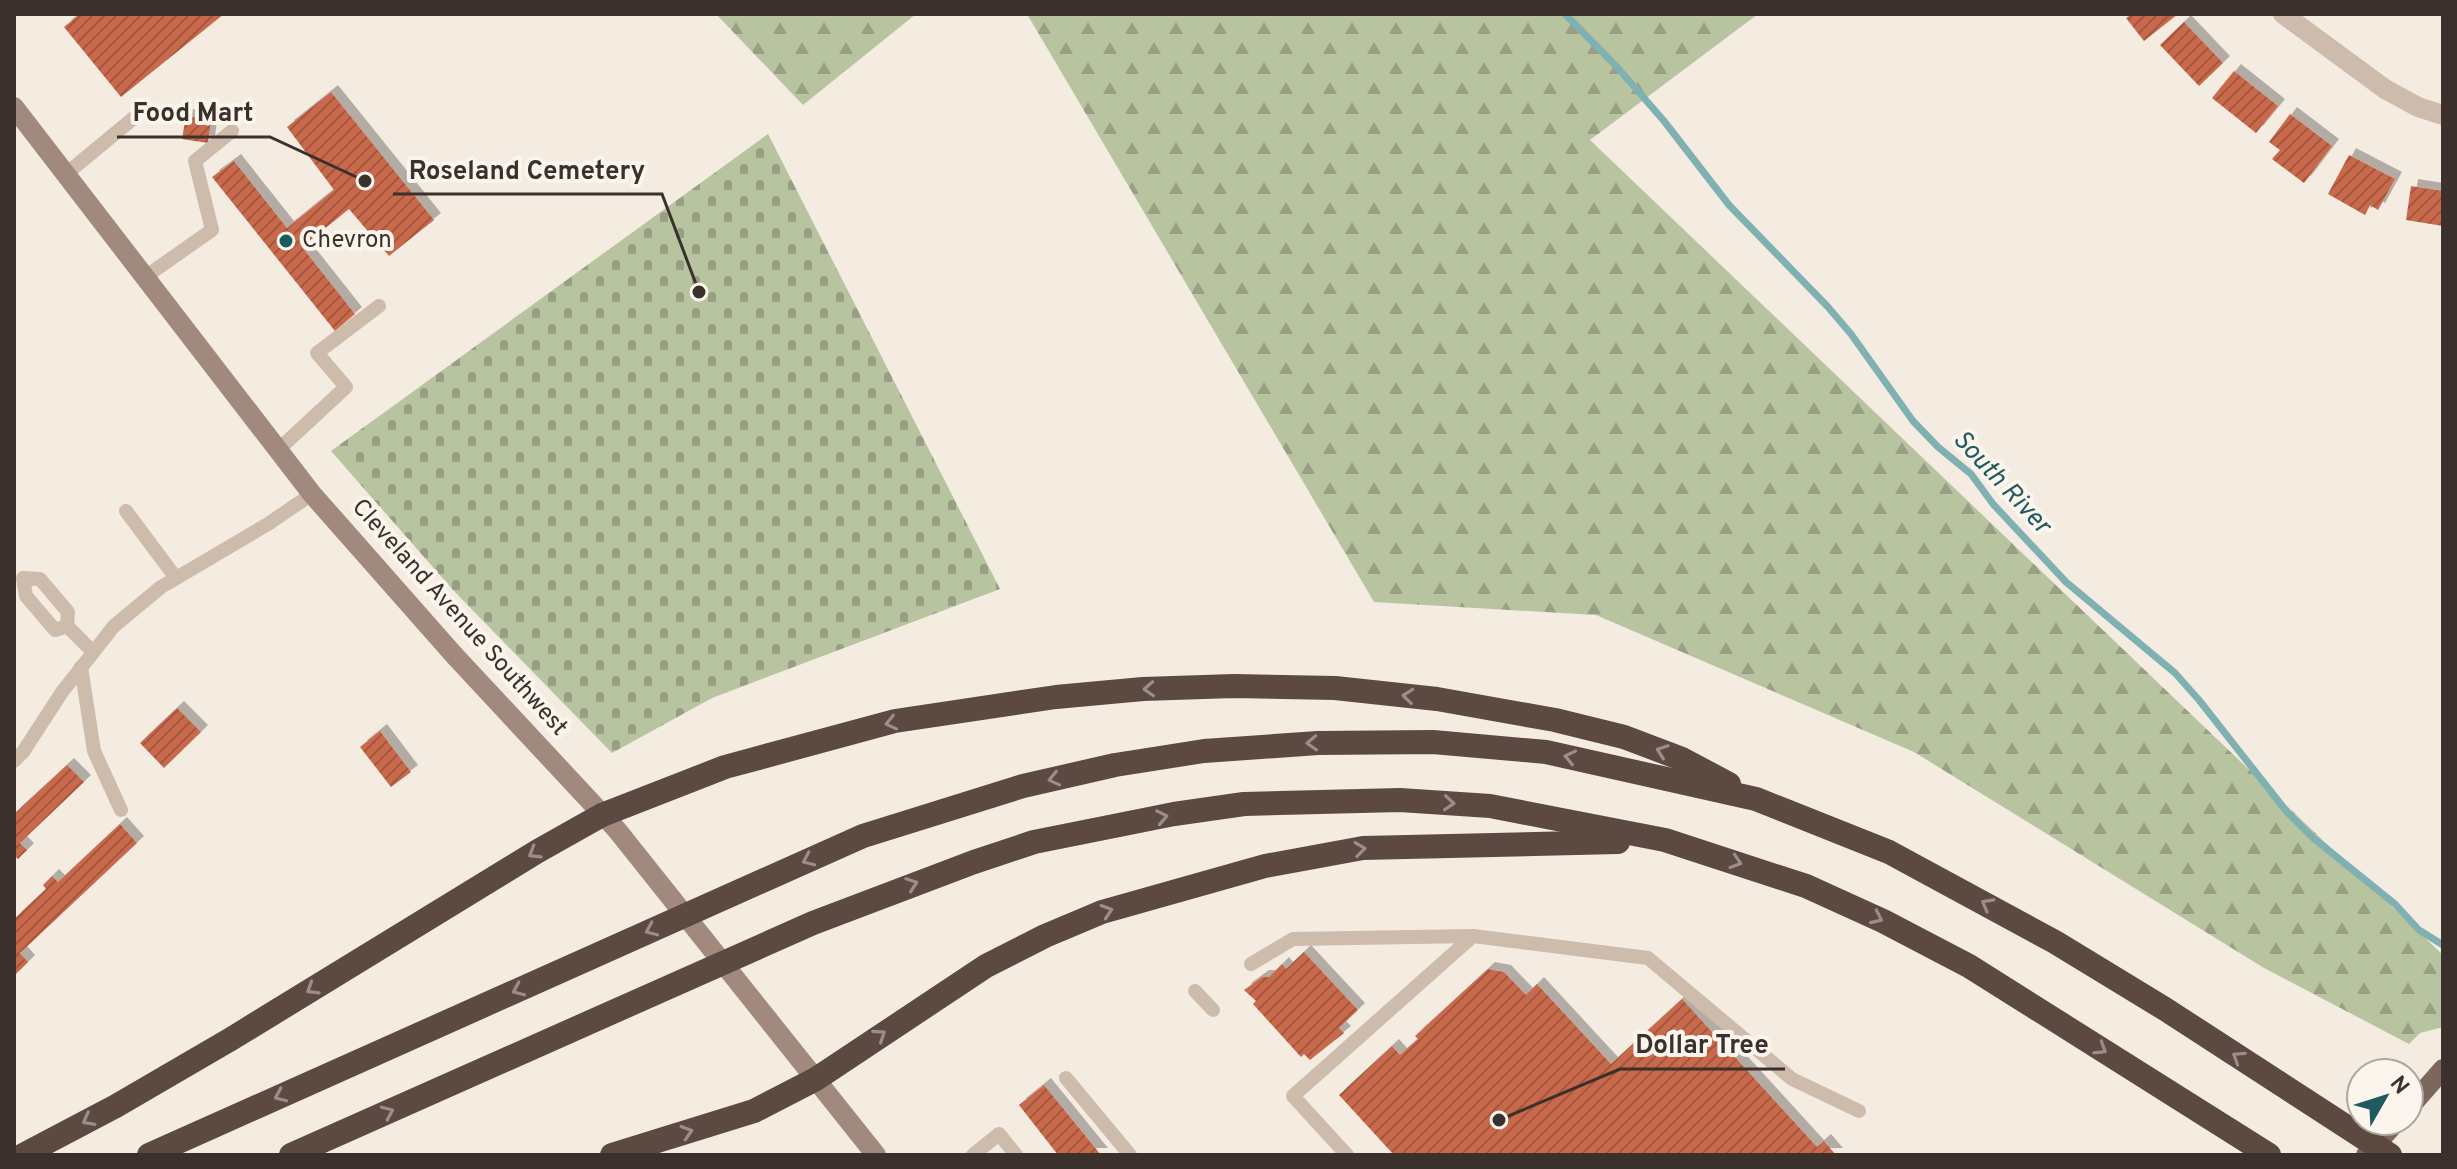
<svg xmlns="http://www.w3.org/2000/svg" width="2457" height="1169" font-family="Overpass,sans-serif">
<defs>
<pattern id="forest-firs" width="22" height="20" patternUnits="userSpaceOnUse" patternTransform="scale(2)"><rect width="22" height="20" fill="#b8c4a0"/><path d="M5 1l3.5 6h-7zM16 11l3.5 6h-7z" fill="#97a083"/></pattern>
<pattern id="cemetery-stones" width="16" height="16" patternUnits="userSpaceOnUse" patternTransform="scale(2)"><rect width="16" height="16" fill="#b8c4a0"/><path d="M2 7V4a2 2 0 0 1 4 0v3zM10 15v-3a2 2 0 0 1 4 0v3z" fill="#97a083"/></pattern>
<pattern id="building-hatch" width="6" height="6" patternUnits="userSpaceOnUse" patternTransform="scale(2)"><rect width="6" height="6" fill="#c8694b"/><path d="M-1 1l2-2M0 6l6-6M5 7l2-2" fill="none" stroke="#a4573f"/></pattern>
<filter id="shadow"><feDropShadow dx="7" dy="-7" stdDeviation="0" flood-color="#0004"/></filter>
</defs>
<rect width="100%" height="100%" fill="#f4ebe1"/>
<g fill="url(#forest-firs)">
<path d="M 716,14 L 916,14 L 803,105 Z"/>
<path d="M 1027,14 L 1758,14 L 1590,140 L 2443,955 L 2443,1027 L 2420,1033 L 2409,1044 L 2264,968 L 1914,752 L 1596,615 L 1374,602 Z"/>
</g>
<path fill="url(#cemetery-stones)" d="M 768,134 L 1000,589 L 712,698 L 612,753 L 453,590 L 331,451 Z"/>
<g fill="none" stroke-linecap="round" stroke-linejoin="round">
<path stroke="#7fb0b2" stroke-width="7" d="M 1565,14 L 1617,67 L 1664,121 L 1729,205 L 1828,307 L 1851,334 L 1913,421 L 1938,447 L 1971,474 L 1993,504 L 2066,582 L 2175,673 L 2199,700 L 2287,812 L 2312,837 L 2395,904 L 2419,930 L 2443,945"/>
</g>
<g fill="url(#building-hatch)" filter="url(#shadow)">
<path d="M 80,14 L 224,14 L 121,97 L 64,27 Z"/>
<path d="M 2132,14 L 2178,14 L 2144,41 L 2126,18 Z"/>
<path d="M 2184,22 L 2223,63 L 2199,86 L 2160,45 Z"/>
<path d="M 2234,71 L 2278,106 L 2256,133 L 2212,98 Z"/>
<path d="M 331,92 L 434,220 L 389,256 L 349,209 L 302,247 L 355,314 L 335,331 L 212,177 L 234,161 L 287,228 L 334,190 L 287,127 Z"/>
<path d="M 2290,114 L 2332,146 L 2304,183 L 2272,159 L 2280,150 L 2269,142 Z"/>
<path d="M 186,116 L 211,120 L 208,143 L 182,139 Z"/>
<path d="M 2349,155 L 2395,179 L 2378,210 L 2370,205 L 2365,215 L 2328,194 Z"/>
<path d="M 2411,186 L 2443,191 L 2443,226 L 2406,220 Z"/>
<path d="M 177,708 L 201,732 L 164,768 L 140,743 Z"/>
<path d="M 380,731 L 411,772 L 391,787 L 360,747 Z"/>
<path d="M 67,765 L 84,782 L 20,843 L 27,850 L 18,859 L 14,855 L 14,814 Z"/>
<path d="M 120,824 L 137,843 L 20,953 L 28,962 L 14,976 L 14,919 L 46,889 L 43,885 L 52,876 L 58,882 Z"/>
<path d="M 1304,952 L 1358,1010 L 1339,1028 L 1344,1033 L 1310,1060 L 1304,1054 L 1301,1057 L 1253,1004 L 1256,1001 L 1244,990 L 1262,977 L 1269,977 L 1282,964 L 1286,969 Z"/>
<path d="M 1488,969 L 1504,972 L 1526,995 L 1537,984 L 1611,1064 L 1682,999 L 1817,1147 L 1824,1141 L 1836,1155 L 1394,1155 L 1339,1095 L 1392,1046 L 1400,1055 L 1418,1039 L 1415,1036 Z"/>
<path d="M 1044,1085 L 1101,1155 L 1058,1155 L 1019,1105 Z"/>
</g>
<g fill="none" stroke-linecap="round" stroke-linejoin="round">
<g stroke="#cdbbac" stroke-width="14">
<path d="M 66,174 L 135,117"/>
<path d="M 145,277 L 212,230 L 195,161 L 232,131"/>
<path d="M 278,450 L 346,387 L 317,353 L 379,306"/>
<path d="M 126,511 L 176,578"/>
<path d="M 67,626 L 55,630 L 26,596 L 23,578 L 40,579 L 68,612 L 67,626 L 93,652"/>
<path d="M 81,667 L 94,751 L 121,810"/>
<path d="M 14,761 L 23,752 L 62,692 L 114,626 L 161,587 L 268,524 L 312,494"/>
<path d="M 1251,964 L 1293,939 L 1473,936"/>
<path d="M 1195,991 L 1213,1010"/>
<path d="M 1066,1078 L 1130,1155"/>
<path d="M 973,1155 L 999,1134 L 1016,1155"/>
<path d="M 1347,1155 L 1293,1096 L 1473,936 L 1648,958 L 1792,1079 L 1859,1111"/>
</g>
<path stroke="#cdbbac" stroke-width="20" d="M 2283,14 L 2385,89 L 2418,107 L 2443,115"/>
<path stroke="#a18a7d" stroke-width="20" d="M 14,107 L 312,494 L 454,655 L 617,830 L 876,1155"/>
<g stroke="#7d675c" stroke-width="20">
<path d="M 2409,1108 L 2443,1069"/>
<path d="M 2366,1155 L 2397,1121"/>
</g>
<g stroke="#5c4a42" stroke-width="24">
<path d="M 23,1155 L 116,1106 L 231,1039 L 538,851 L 602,815 L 725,767 L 895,721 L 1056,697 L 1143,689 L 1234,686 L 1335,688 L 1437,699 L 1555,720 L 1624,737 L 1682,759 L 1729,784"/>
<path d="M 149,1155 L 863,836 L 1023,786 L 1115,765 L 1204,751 L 1318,743 L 1433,742 L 1546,752 L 1756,799 L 1889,852 L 2055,942 L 2165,1009 L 2390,1155"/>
<path d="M 291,1155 L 813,923 L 974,862 L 1034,842 L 1174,814 L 1244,804 L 1400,800 L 1490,806 L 1665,840 L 1806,886 L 1883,921 L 1969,966 L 2269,1155"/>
<path d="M 612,1155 L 754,1111 L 816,1079 L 986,966 L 1045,936 L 1102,912 L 1265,866 L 1363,848 L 1618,842"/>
</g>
</g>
<defs><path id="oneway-chevron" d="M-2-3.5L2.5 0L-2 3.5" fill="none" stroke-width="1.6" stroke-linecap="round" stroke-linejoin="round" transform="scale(2)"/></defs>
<g stroke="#9c8e87">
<use href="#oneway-chevron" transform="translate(1149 689) rotate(177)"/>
<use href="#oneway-chevron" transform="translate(1408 696) rotate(-174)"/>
<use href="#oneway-chevron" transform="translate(891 723) rotate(167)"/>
<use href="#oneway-chevron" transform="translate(1312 743) rotate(177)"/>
<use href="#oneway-chevron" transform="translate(1662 751) rotate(-160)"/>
<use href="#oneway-chevron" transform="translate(1570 757) rotate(-167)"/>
<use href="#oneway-chevron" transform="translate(1054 779) rotate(167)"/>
<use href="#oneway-chevron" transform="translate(1449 803) rotate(4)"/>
<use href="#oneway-chevron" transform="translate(1162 817) rotate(-11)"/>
<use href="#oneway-chevron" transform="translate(1360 849) rotate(-7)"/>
<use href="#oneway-chevron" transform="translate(534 853) rotate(149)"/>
<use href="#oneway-chevron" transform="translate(808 860) rotate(156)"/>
<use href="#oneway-chevron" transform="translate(1736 862) rotate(18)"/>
<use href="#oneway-chevron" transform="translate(912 884) rotate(-20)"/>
<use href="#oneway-chevron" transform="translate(1987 904) rotate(-151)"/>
<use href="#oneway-chevron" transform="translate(1107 911) rotate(-18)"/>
<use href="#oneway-chevron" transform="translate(1877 918) rotate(25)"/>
<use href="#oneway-chevron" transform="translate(651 930) rotate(156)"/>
<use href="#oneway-chevron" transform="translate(312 989) rotate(148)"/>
<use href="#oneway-chevron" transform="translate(518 990) rotate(156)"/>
<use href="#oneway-chevron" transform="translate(880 1035) rotate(-34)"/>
<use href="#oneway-chevron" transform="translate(2101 1049) rotate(32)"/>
<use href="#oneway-chevron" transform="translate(2238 1057) rotate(-147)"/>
<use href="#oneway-chevron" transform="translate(280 1096) rotate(156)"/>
<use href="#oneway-chevron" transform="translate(388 1112) rotate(-24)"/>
<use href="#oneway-chevron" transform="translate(88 1120) rotate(152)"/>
<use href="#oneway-chevron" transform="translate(687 1132) rotate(-17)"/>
</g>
<circle fill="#1f5a5e" stroke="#fbf5ee" stroke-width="3" cx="286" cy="241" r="8"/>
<g text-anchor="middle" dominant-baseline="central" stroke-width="8" stroke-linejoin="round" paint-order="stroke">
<g font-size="24" fill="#3b302b" stroke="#fbf5ee" text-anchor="start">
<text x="302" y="241">Chevron</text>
</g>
<g font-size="24" fill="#3b302b" stroke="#fbf5ee">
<text transform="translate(459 618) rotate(48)">Cleveland Avenue Southwest</text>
</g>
<g font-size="26" font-style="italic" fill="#1f5a5e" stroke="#fbf5ee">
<text transform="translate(2001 483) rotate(47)">South River</text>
</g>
</g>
<path fill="none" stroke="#3b302b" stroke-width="3" d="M365 181L270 137H117M699 292L662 194H393M1499 1120L1620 1069H1785"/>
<g fill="#3b302b" stroke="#fbf5ee" stroke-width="3">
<circle cx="365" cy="181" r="8"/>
<circle cx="699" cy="292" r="8"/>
<circle cx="1499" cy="1120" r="8"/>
</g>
<g font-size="26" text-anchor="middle" font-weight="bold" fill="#3b302b" stroke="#fbf5ee" stroke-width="8" stroke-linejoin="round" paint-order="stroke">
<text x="193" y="121">Food Mart</text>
<text x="527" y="179">Roseland Cemetery</text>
<text x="1702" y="1053">Dollar Tree</text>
</g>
<rect width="2457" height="1169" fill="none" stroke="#3b302b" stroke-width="32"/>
<g transform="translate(2385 1097) rotate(51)"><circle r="38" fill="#fbf5ee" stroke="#aea6a0" stroke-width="2"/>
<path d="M0-6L14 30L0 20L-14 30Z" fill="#1f5a5e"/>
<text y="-12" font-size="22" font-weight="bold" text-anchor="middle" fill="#3b302b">N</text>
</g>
</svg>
